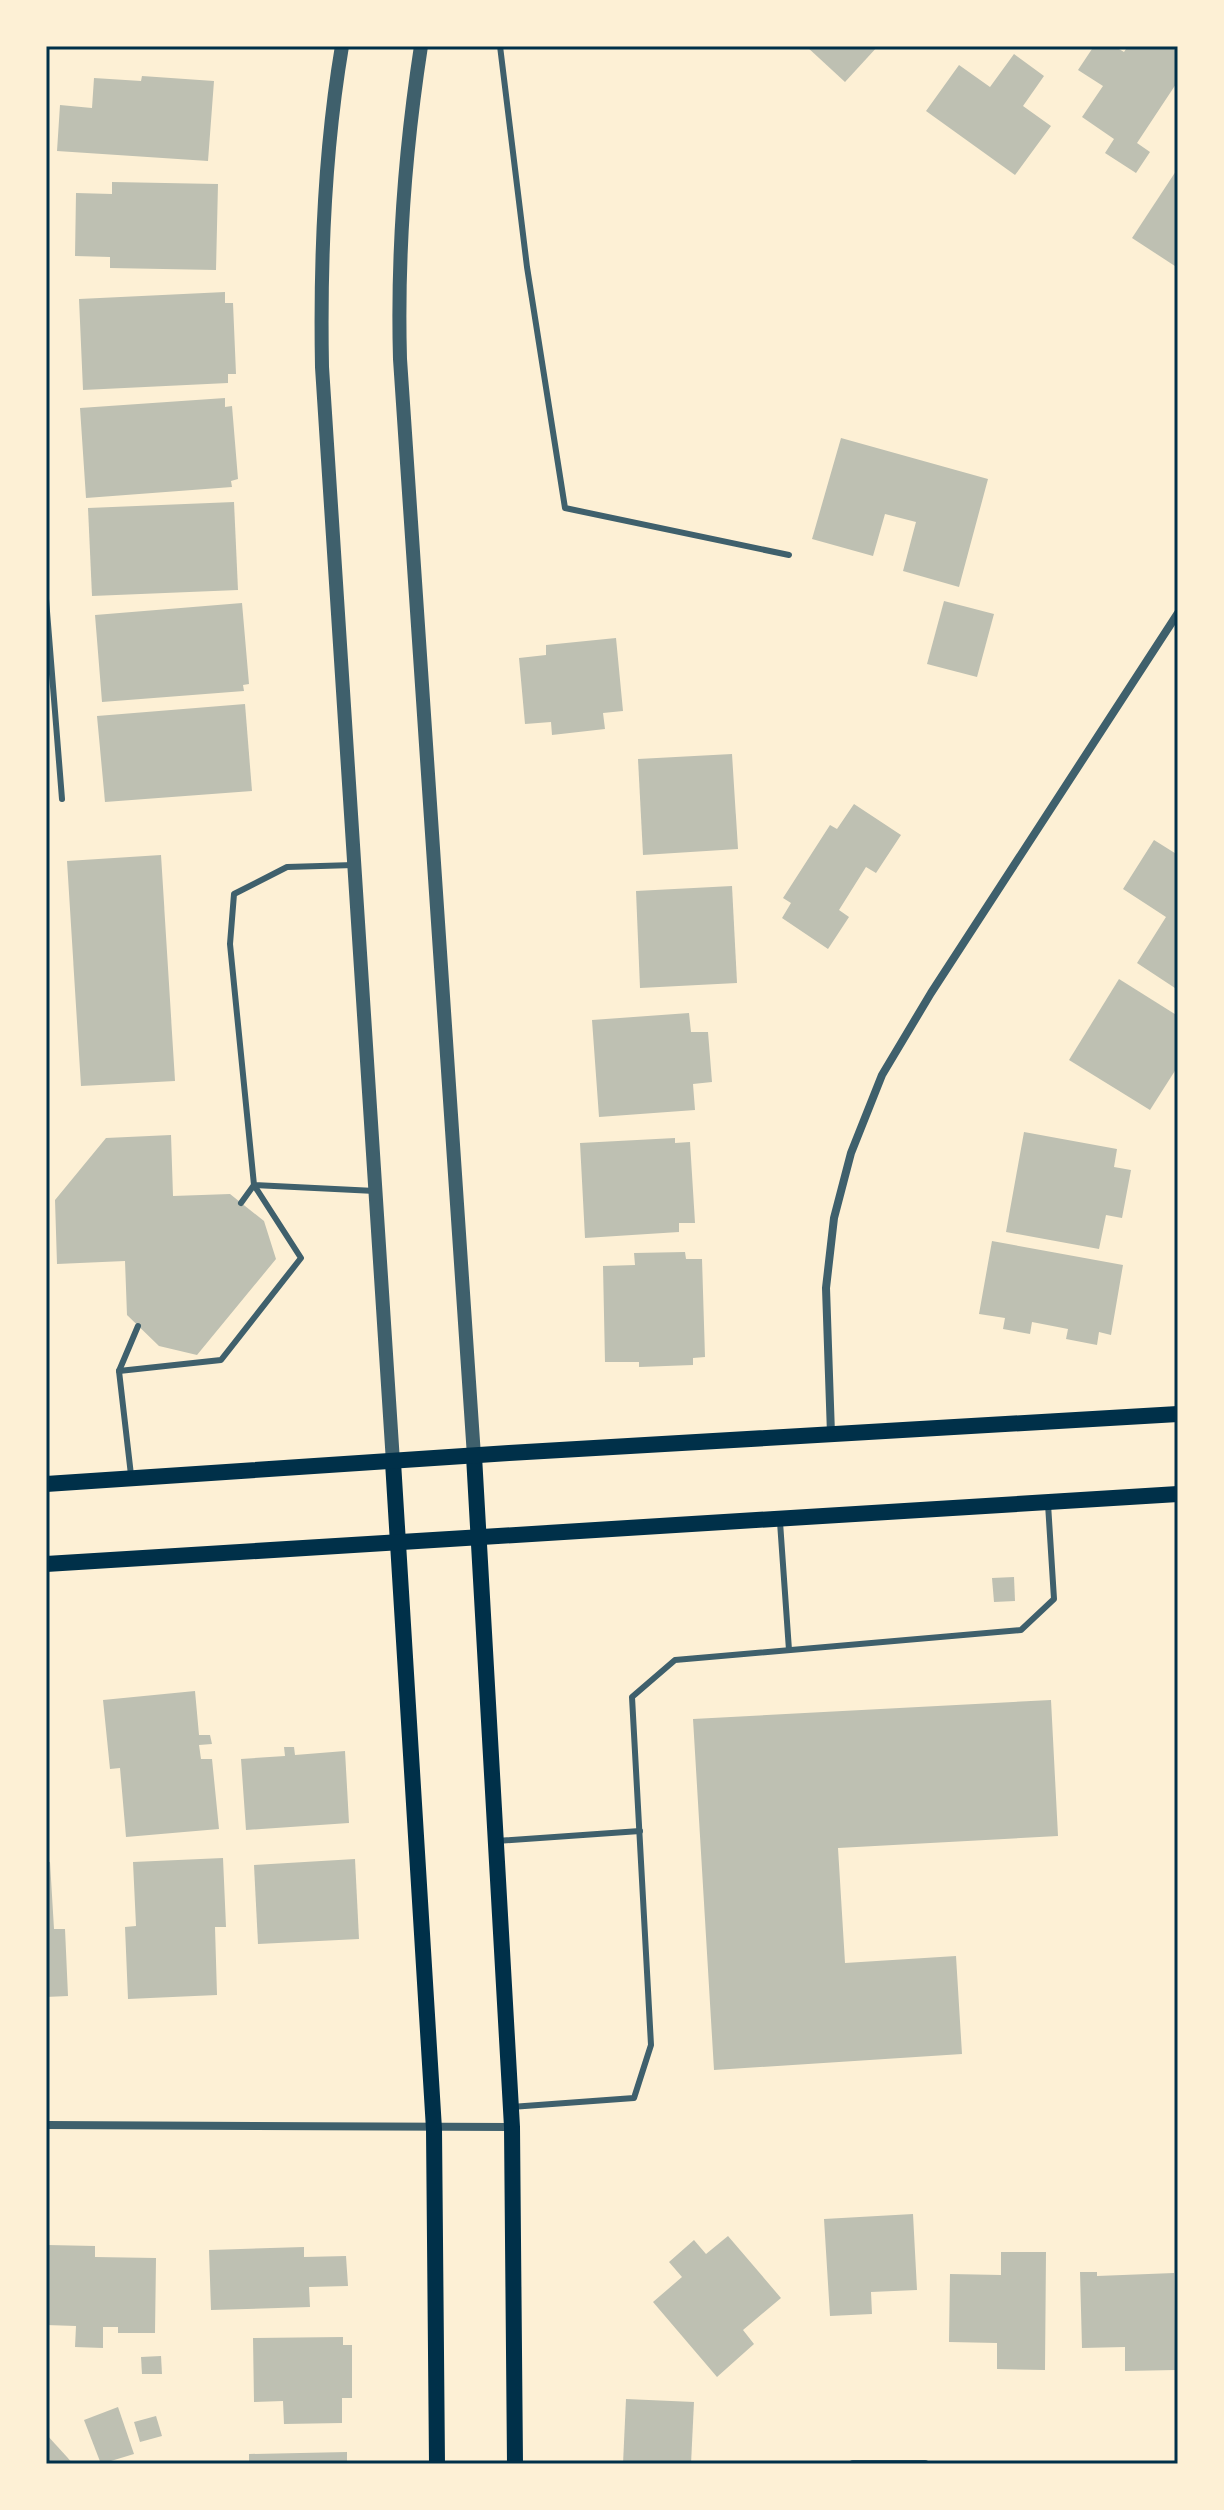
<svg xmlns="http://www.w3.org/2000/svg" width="1224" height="2510" font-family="Rubik,sans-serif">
<rect width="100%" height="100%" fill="#fdf0d5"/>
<g fill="#bec0b2">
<path d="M 806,46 L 878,46 L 845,82 Z"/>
<path d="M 1094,46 L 1114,46 L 1124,52 L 1128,46 L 1169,46 L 1178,52 L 1178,81 L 1137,143 L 1150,152 L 1136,173 L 1105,153 L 1114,139 L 1082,117 L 1103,86 L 1078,70 Z"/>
<path d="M 1014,54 L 1044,76 L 1023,106 L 1051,126 L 1015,175 L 926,111 L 959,65 L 990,87 Z"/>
<path d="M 142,76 L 214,81 L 208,161 L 57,151 L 60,105 L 92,108 L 94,78 L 141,81 Z"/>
<path d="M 1178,168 L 1178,268 L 1132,238 Z"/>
<path d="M 112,182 L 218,184 L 216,270 L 110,268 L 110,257 L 75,256 L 76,193 L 112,194 Z"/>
<path d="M 225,292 L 225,303 L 233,303 L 236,374 L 228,374 L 228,383 L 83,390 L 79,299 Z"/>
<path d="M 225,398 L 225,407 L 232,406 L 238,479 L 231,481 L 232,487 L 86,498 L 80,408 Z"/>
<path d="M 841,438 L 988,479 L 959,587 L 903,571 L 916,522 L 885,514 L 873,556 L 812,539 Z"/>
<path d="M 234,502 L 238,590 L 92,596 L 88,508 Z"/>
<path d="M 944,601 L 994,614 L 977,677 L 927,664 Z"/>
<path d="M 242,603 L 249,684 L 243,685 L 244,691 L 102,702 L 95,615 Z"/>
<path d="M 616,638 L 623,711 L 603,713 L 605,729 L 552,735 L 551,722 L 525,724 L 519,658 L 546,655 L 546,645 Z"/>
<path d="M 245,704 L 252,791 L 105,802 L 97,716 Z"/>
<path d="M 732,754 L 738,849 L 643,855 L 638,759 Z"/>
<path d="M 854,804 L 901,835 L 876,873 L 866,867 L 839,910 L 849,917 L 828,949 L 782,918 L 791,903 L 783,898 L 830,825 L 837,829 Z"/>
<path d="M 1154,840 L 1178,855 L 1178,990 L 1137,963 L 1166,917 L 1123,889 Z"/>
<path d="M 161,855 L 175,1081 L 81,1086 L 67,861 Z"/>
<path d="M 732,886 L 737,983 L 640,988 L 636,891 Z"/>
<path d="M 1119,979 L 1178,1016 L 1178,1066 L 1150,1110 L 1069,1060 Z"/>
<path d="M 689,1013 L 691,1032 L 708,1032 L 712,1082 L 693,1084 L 695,1110 L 599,1117 L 592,1020 Z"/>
<path d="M 1024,1132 L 1117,1149 L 1114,1167 L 1131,1170 L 1122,1218 L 1106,1215 L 1099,1249 L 1006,1232 Z"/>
<path d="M 171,1135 L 173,1196 L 230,1194 L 264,1221 L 276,1259 L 197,1355 L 159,1346 L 127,1315 L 125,1261 L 57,1264 L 55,1200 L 106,1138 Z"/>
<path d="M 675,1138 L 675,1143 L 690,1142 L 695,1223 L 679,1223 L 679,1232 L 585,1238 L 580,1143 Z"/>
<path d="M 992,1241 L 1123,1265 L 1111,1335 L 1099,1332 L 1097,1345 L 1066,1339 L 1068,1329 L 1032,1322 L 1030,1334 L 1003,1329 L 1005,1318 L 979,1314 Z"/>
<path d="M 685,1252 L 686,1259 L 702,1259 L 705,1357 L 693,1358 L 693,1365 L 639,1367 L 639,1362 L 605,1362 L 603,1266 L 635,1265 L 634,1253 Z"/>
<path d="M 1014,1577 L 1015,1601 L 994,1602 L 992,1578 Z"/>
<path d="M 195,1691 L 199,1735 L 210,1735 L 212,1744 L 199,1745 L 201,1759 L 212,1759 L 219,1829 L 126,1837 L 120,1768 L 110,1769 L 103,1700 Z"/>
<path d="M 1051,1700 L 1058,1836 L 838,1848 L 845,1963 L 956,1956 L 962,2054 L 714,2070 L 693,1719 Z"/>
<path d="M 284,1747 L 294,1747 L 295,1755 L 345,1751 L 349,1823 L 246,1830 L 241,1759 L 285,1756 Z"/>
<path d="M 223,1858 L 226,1927 L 215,1927 L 217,1995 L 128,1999 L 125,1927 L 136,1926 L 133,1862 Z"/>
<path d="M 355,1859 L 359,1939 L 258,1944 L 254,1865 Z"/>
<path d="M 46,1862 L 50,1862 L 54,1929 L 65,1929 L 68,1996 L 46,1997 Z"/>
<path d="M 913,2214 L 917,2290 L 871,2292 L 872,2314 L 830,2316 L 824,2219 Z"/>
<path d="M 728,2236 L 781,2298 L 743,2330 L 754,2344 L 717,2377 L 653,2302 L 682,2277 L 669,2262 L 694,2240 L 706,2254 Z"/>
<path d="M 48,2245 L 95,2246 L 95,2257 L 156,2258 L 155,2333 L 118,2333 L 118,2327 L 103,2327 L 103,2348 L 75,2347 L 76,2326 L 46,2325 Z"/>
<path d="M 304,2247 L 304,2257 L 346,2256 L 348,2286 L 309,2287 L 310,2307 L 211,2310 L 209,2250 Z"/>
<path d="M 1001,2252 L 1046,2252 L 1045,2370 L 997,2369 L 997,2343 L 949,2342 L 950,2274 L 1001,2275 Z"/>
<path d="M 1080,2272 L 1097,2272 L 1097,2276 L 1174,2273 L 1175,2370 L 1125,2371 L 1125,2347 L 1082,2348 Z"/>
<path d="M 343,2337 L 343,2345 L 352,2345 L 352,2398 L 342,2398 L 342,2423 L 284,2424 L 283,2401 L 254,2402 L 253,2338 Z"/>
<path d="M 161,2356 L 162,2374 L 142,2374 L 141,2357 Z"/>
<path d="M 626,2399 L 694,2402 L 691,2464 L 623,2464 Z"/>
<path d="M 118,2407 L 134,2454 L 101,2464 L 84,2420 Z"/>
<path d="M 156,2416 L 162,2436 L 140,2442 L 134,2422 Z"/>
<path d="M 46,2434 L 67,2457 L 73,2464 L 46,2464 Z"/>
<path d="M 347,2452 L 347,2464 L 249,2464 L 249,2454 Z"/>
</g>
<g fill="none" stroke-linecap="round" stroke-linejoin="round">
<g stroke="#3f606c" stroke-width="6">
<path d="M 500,46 L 527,267 L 565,508 L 789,555"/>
<path d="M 46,599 L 62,799"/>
<path d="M 354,865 L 287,867 L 234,894 L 230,944 L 254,1185 L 375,1191"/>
<path d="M 119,1371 L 221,1360 L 301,1258 L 254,1185 L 241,1203"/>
<path d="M 131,1475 L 119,1371 L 138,1326"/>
<path d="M 780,1522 L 789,1650"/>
<path d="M 497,1841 L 640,1831"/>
<path d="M 511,2107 L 634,2098 L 651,2045 L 632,1697 L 675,1660 L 1021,1630 L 1054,1599 L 1048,1504"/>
</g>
<g stroke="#3f606c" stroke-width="8">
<path d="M 831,1434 L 826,1288 L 834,1218 L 851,1153 L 882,1075 L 931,993 L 1178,613"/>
<path d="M 46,2125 L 512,2127"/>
<path d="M 853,2464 L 925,2464"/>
</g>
<g stroke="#3f606c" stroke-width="14">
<path d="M 342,46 C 324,153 320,259 322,367 L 393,1462"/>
<path d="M 421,46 C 405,150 397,253 400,359 L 474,1456"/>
</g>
<g stroke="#003049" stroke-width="16">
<path d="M 474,1456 L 512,2127 L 515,2464"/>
<path d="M 393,1462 L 434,2129 L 437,2464"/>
<path d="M 46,1484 L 509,1453 L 1178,1414"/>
<path d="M 46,1564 L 1178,1494"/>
</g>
</g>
<rect width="1224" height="2510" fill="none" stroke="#fdf0d5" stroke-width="96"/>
<rect x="48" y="48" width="1128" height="2414" fill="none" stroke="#003049" stroke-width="3"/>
</svg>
